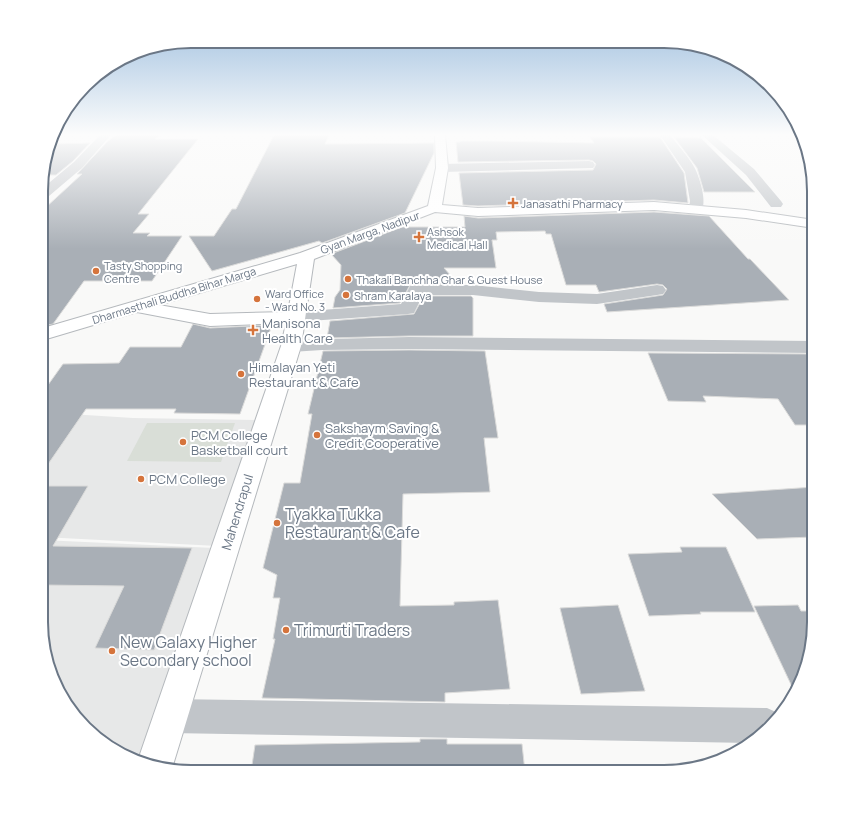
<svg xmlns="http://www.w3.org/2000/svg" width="855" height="813" font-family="Manrope,sans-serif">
<rect width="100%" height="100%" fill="#f9f9f8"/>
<g fill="#e7e8e8">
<path d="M 70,414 L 133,418 L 261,420 L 218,546 L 42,537 L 42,422 Z"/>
<path d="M 42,540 L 214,548 L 141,761 L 125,756 L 72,713 L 49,670 L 41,631 Z"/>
</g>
<path fill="#d9ded7" d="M 147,423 L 235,423 L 221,462 L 127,461 Z"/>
<g fill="#a9afb6" stroke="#dbdbda">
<path d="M 116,135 L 160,135 L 155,139 L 198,139 L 138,214 L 149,214 L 133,233 L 150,233 L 147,236 L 182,236 L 152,281 L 84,281 L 53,324 L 43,326 L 44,209 L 82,174 L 77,174 L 107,142 Z"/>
<path d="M 274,135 L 329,135 L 325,144 L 434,143 L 434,153 L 405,213 L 322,243 L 319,241 L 212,271 L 189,236 L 214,236 L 232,209 L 236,209 Z"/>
<path d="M 590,137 L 660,137 L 684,173 L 688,203 L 654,200 L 478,206 L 463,205 L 459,173 L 593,170 L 596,164 L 593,161 L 589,160 L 458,162 L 456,142 L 460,142 L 460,141 L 492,141 L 594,143 Z"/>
<path d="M 674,137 L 701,138 L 755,192 L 704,192 L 697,168 Z"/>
<path d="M 90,143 L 73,161 L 56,175 L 44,175 L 44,162 L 51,144 Z"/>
<path d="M 654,212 L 709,216 L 748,259 L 750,259 L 789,300 L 607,312 L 604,304 L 663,295 L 667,289 L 663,285 L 657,284 L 599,292 L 596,285 L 566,285 L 551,234 L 546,234 L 545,231 L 496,232 L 497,240 L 492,240 L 496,268 L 444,268 L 458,284 L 410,285 L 400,303 L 333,308 L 335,297 L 340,290 L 341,265 L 331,254 L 402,227 L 465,227 L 464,216 L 478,218 Z"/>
<path d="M 424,296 L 471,296 L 473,298 L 473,336 L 409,336 L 327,338 L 330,321 L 414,314 Z"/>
<path d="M 193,324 L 210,328 L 272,325 L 240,414 L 174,413 L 176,409 L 86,409 L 42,473 L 43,392 L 63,364 L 119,363 L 130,347 L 181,347 Z"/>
<path d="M 409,350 L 485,351 L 498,438 L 484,438 L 490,492 L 403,494 L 400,606 L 454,605 L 454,602 L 498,600 L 510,689 L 445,693 L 445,702 L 262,698 L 275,639 L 273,639 L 280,598 L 273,598 L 277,575 L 263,568 L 284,483 L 300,483 L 312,414 L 308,414 L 323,351 Z"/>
<path d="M 648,353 L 814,354 L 814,425 L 795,425 L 778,399 L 703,396 L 706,402 L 668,401 Z"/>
<path d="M 42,486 L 88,486 L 53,546 L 192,548 L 154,650 L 95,648 L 124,586 L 42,585 Z"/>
<path d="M 814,487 L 814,537 L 757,539 L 712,494 Z"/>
<path d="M 680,547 L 726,547 L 755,612 L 700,612 L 701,614 L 649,616 L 628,554 L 682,552 Z"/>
<path d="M 618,605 L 645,691 L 581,694 L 560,608 Z"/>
<path d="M 798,605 L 801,611 L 814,611 L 814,631 L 798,688 L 795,693 L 754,606 Z"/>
<path d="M 420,739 L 447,739 L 447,744 L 522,744 L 525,772 L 251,772 L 255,745 L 420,742 Z"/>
</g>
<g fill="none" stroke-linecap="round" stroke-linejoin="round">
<g stroke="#b5b9bd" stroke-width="2">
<path id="major" d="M 435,135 L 445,135 L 448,168 L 442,205 L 478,208 L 654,202 L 746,210 L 814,220 L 814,228 L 746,218 L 654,210 L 478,216 L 435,212 L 314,259 L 301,346 L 173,765 L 172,769 L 138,760 L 281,346 L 286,323 L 210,326 L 137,312 L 43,340 L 43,328 L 300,253 L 428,206 L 436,168 ZM 297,264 L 288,312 L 210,314 L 159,305 Z"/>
</g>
<g fill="#c1c5c9" fill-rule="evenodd">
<path d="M 100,135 L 111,135 L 82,168 L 49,196 L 44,197 L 44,187 L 74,162 Z"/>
<path d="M 660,135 L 670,135 C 678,145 694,163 697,173 C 701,183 707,203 701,212 L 696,213 L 691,212 L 689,209 L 690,201 L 685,172 Z"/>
<path d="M 702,135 L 713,135 L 754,169 L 781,201 L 783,204 L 781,207 L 771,207 L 746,175 Z"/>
<path d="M 589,161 L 593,162 L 595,165 L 593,168 L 442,172 L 438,171 L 436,168 L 438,165 L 442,164 Z"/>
<path d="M 416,285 L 473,285 L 539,292 L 597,294 L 657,285 L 663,286 L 666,290 L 663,294 L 657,295 L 597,304 L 539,302 L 473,295 L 423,295 L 414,313 L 408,314 L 295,322 L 289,321 L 286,317 L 289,313 L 295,312 L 401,304 L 410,286 Z"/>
<path d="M 409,337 L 814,341 L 814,353 L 409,349 L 322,350 L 291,352 L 284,350 L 281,346 L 284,342 L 291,340 Z"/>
<path d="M 170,699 L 767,708 L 778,713 L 755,741 L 751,743 L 170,733 L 158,728 L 153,716 L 158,704 Z"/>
</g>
<use href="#major" fill="#fff" fill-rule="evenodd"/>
</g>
<linearGradient id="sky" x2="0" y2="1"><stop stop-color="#96badc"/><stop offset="0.54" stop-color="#fcfcfc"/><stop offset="1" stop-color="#fcfcfc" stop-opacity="0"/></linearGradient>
<rect width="855" height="249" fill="url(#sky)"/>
<g fill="#d5743c" stroke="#fff" stroke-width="1.5">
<path d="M511 197h4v4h4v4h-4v4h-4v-4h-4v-4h4z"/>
<path d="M417 231h4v4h4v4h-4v4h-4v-4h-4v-4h4z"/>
<circle cx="96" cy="271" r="4"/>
<circle cx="348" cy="279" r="4"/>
<circle cx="346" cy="295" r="4"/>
<circle cx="257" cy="299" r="4"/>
<path d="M251 324h4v4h4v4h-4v4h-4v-4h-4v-4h4z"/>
<circle cx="241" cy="374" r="4"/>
<circle cx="317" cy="435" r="4"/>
<circle cx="183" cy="442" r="4"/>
<circle cx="141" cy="479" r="4"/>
<circle cx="277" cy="523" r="4"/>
<circle cx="286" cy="630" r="4"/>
<circle cx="112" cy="651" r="4"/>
</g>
<g text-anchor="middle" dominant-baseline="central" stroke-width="4" stroke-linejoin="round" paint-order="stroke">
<g font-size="11" fill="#6b7786" stroke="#fff" text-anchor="start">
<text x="521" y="203">Janasathi Pharmacy</text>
<text x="427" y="231">Ashsok<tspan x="427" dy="13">Medical Hall</tspan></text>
<text x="104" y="265">Tasty Shopping<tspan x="104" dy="13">Centre</tspan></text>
<text x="356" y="279">Thakali Banchha Ghar &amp; Guest House</text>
<text x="265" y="293">Ward Office<tspan x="265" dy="13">- Ward No. 3</tspan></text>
<text x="354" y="295">Shram Karalaya</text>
</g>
<g font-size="11" fill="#6b7786" stroke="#fff">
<text transform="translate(370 232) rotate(-20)">Gyan Marga, Nadipur</text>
<text transform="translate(174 295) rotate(-17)">Dharmasthali Buddha Bihar Marga</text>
</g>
<g font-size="13" fill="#6b7786" stroke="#fff" text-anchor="start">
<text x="262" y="323">Manisona<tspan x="262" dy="15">Health Care</tspan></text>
<text x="249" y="367">Himalayan Yeti<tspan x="249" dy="15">Restaurant &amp; Cafe</tspan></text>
<text x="325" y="428">Sakshaym Saving &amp;<tspan x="325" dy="15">Credit Cooperative</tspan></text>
<text x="191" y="435">PCM College<tspan x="191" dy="15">Basketball court</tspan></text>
<text x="149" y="479">PCM College</text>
</g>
<g font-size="13" fill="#6b7786" stroke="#fff">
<text transform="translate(237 512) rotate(-73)">Mahendrapul</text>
</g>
<g font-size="16" fill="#6b7786" stroke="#fff" text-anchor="start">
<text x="285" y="514">Tyakka Tukka<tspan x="285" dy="18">Restaurant &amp; Cafe</tspan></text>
<text x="294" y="630">Trimurti Traders</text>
<text x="120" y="642">New Galaxy Higher<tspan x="120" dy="18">Secondary school</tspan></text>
</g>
</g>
<path d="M0 0H855V813H0ZM191 48H664A143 143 0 0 1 807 191V622A143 143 0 0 1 664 765H191A143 143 0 0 1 48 622V191A143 143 0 0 1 191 48Z" fill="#fff" fill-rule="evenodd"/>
<path fill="none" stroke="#6b7786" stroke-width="2" d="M191 48H664A143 143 0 0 1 807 191V622A143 143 0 0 1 664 765H191A143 143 0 0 1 48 622V191A143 143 0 0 1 191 48Z"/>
</svg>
